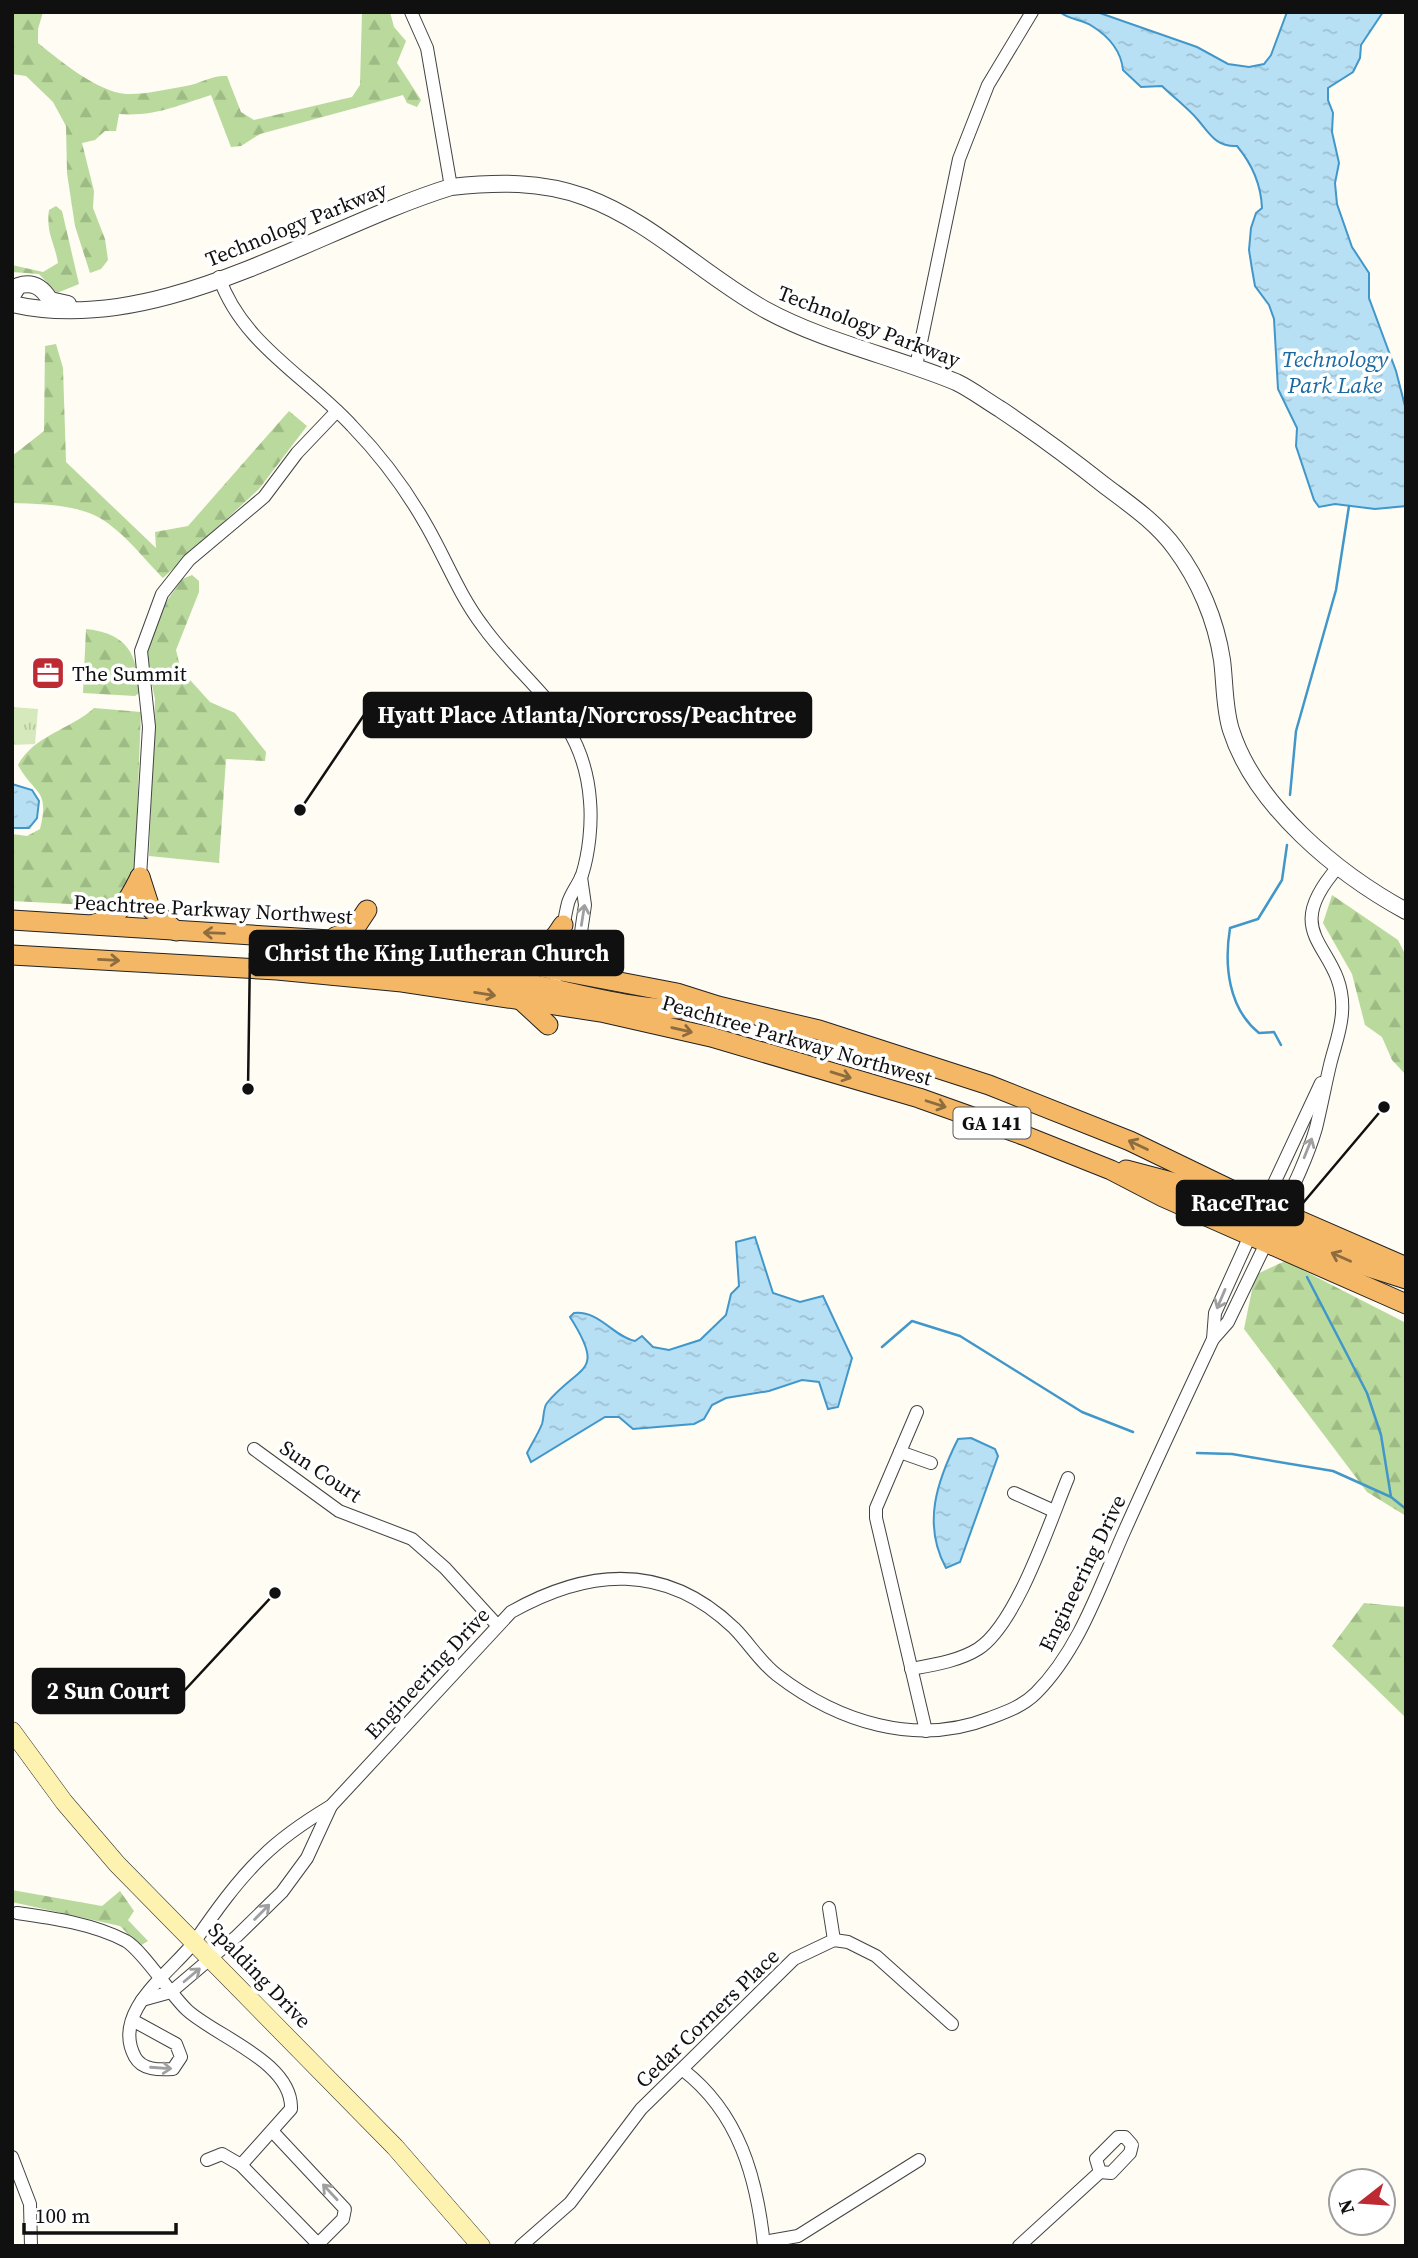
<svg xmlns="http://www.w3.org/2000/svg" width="1418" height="2258" font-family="'Source Serif 4',serif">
<defs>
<pattern id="grass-tufts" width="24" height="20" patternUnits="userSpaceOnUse" patternTransform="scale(1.75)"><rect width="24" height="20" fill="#d5e9bc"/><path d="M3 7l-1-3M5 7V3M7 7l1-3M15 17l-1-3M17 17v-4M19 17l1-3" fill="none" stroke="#b6c7a1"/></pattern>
<pattern id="forest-firs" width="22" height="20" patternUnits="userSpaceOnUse" patternTransform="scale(1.75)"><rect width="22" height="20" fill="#b9da9c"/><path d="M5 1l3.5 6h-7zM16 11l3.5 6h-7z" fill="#9eba85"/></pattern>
<pattern id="water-ripples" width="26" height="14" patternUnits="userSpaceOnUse" patternTransform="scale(1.75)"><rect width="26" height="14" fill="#b8e0f5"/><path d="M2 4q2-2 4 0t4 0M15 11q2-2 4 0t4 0" fill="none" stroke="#9dbfd1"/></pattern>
</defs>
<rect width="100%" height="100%" fill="#fffcf3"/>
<path fill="url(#grass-tufts)" d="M 12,707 L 38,709 L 35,744 L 12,745 Z"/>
<g fill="url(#forest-firs)">
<path d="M 12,12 L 43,12 L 38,29 L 38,43 C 59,60 98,92 126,94 C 145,95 167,89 186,86 C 200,84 211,75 227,76 L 241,112 L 254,120 L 352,97 L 360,85 L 362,12 L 390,12 L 394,27 L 406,41 L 397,63 L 421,100 L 417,107 L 407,103 L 403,95 L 260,134 L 241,146 L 231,147 L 211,95 C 179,105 154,117 119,114 L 116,131 L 105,131 L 95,140 L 82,143 L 94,191 L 93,208 L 105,239 L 108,260 L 101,269 L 90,273 L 75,226 L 67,173 L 66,126 L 53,102 L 26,76 L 12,74 Z"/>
<path d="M 56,206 L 62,211 L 79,284 L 57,293 L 39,274 L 12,272 L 12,265 L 43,272 L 58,263 C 54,240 46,234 49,210 Z"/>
<path d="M 56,344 L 63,368 L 66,462 L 156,548 L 155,532 L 188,526 L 289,411 L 307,426 L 259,489 L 163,578 C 142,557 121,528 94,515 C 69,504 38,504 12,503 L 12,456 L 44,431 L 45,346 Z"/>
<path d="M 192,575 L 199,581 L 199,592 L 176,650 L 181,670 L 210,702 L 235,713 L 266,752 L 265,761 L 226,759 L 219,863 L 149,856 L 155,699 L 146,657 L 164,605 L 182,579 Z"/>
<path d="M 86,629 C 128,634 137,653 139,693 L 135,696 L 83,693 Z"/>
<path d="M 94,708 L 141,712 L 135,867 L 129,892 L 109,906 L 12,901 L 12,834 L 27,836 L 40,829 C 50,788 35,796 18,765 C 34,735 70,730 94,708 Z"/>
<path d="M 1332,895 L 1398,940 L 1406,956 L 1406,1075 L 1392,1060 L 1382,1037 L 1365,1025 L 1352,974 L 1323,923 Z"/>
<path d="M 1285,1261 L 1406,1323 L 1406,1516 L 1367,1492 L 1244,1329 L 1255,1275 Z"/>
<path d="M 1364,1603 L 1406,1607 L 1406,1718 L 1332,1646 Z"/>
<path d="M 12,1890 L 102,1906 L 120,1891 L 134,1911 L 128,1920 L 148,1941 L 140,1946 L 120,1926 L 12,1902 Z"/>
</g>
<g fill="url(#water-ripples)" stroke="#4197ca" stroke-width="2">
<path d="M 1060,12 L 1097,12 L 1197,47 L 1228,64 L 1249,67 L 1264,64 L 1271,55 L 1287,12 L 1383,12 L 1361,45 L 1360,58 L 1353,72 L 1328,88 L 1328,100 L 1333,113 L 1332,132 L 1339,163 L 1335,183 L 1337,204 L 1352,247 L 1369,273 L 1369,298 L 1396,371 L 1406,410 L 1406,506 L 1375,509 L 1335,504 L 1319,507 L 1314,500 L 1296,446 L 1297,428 L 1278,389 L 1274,319 L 1269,305 L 1255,286 L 1252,269 L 1249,250 L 1251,228 L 1256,213 L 1262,208 C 1261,184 1252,164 1237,146 C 1216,147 1210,134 1198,120 C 1188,108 1173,97 1162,86 L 1141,87 L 1123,70 C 1121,50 1108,36 1092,26 C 1082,19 1069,20 1060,12 Z"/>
<path d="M 12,784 L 32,790 L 39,801 L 37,818 L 29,828 L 12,828 Z"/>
<path d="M 755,1237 L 773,1293 L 800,1302 L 823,1296 L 852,1358 L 838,1407 L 828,1409 L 819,1382 L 802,1380 L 769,1391 L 726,1398 L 712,1405 L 704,1419 L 694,1424 L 633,1429 L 619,1417 L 605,1417 L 531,1462 L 527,1453 C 532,1443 538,1434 542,1424 C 544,1418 543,1408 547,1403 C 579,1364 607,1375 570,1317 L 574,1313 C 599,1310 614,1337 635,1341 L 642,1336 L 653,1347 L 669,1350 L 700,1340 L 726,1315 L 731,1294 L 739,1286 L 736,1242 Z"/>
<path d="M 971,1438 L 995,1449 L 998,1456 L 960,1562 L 946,1568 C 922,1524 937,1481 958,1439 Z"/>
</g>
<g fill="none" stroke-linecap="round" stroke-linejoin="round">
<g stroke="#4197ca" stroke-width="2.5">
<path d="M 1290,795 L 1296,731 L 1336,590 L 1349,506"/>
<path d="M 1281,1045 L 1274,1032 L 1259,1033 C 1228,1008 1224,965 1230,928 L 1258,919 L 1282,880 L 1287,845"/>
<path d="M 1307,1277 L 1367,1393 L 1381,1435 L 1391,1497"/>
<path d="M 882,1347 L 912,1321 L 960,1336 L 1082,1412 L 1133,1432"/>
<path d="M 1197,1453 L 1232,1454 L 1333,1471 L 1391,1497 L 1406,1509"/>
</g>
<g stroke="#434343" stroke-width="14">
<g id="minor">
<path d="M 411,12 L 427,48 L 451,187"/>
<path d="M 219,277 C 242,344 306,376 352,426 C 380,455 405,488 425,523 C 445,557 458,593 482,625 C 526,687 584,715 590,801 C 592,824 589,853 582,875 C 578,885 571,893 568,903 C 562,927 560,952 556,977"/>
<path d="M 916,366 L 959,159 L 988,85 L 1032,12"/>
<path d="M 140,877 L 149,727 L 141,651 L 162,594 L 189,560 L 264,497 L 297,453 L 337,411"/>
<path d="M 577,959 L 585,905 L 581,877"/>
<path d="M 1262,1209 L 1321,1083"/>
<path d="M 1278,1218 C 1292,1189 1307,1159 1316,1128 C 1321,1108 1325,1086 1330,1065 C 1334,1048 1341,1031 1342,1013 C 1347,945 1274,940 1338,867"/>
<path d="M 1213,1339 L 1215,1313 L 1253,1229"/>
<path d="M 917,1412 L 876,1508 L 876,1518 L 926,1731"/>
<path d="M 254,1449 L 339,1511 L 412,1539 L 445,1568 L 497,1625"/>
<path d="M 900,1452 L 931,1463"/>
<path d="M 1014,1493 L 1054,1511"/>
<path d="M 911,1669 C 933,1665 959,1661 978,1649 C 1017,1624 1050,1521 1068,1478"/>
<path d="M 829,1908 L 834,1940"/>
<path d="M 17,1913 C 53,1918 94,1924 126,1941 C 143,1951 170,1994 187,2010 C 215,2036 293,2062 291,2109 L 241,2165"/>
<path d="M 142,2000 L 171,1992 L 237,1936 L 282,1892 L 307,1858 L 331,1806"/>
<path d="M 134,2021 L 176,2044 L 181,2057 L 173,2069 C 159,2070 142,2070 135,2057 C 110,2011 173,1971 195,1941 C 215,1912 237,1881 262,1857 C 283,1836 306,1821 331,1806 L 511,1612 C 589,1568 665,1562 734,1628 C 749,1643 760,1662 777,1675 C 838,1722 916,1747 990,1718 C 1006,1712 1023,1706 1036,1693 C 1079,1650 1100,1586 1124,1532 C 1153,1467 1183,1403 1213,1339 L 1228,1322 L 1269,1237"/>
<path d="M 683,2070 C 739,2113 757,2178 764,2246"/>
<path d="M 273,2132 L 345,2209 L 343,2219 L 316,2246"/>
<path d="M 1118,2137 L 1125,2137 L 1132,2145 L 1130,2153 L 1111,2173 L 1100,2172 L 1096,2159 Z"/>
<path d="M 12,2157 L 30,2204 L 31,2246"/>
<path d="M 207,2160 L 222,2154 L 241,2165 L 318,2244"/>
<path d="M 764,2242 L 798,2236 L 919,2160"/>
<path d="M 521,2246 L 570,2203 L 641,2109 L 794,1959 L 834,1940 L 848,1942 L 876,1956 L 952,2024"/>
<path d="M 1019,2246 L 1100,2172"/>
</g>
</g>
<g stroke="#434343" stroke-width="18">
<g id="tertiary">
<path d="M 12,296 L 18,286 C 33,281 42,287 50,300 L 68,304"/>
<path d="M 12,304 C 159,338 315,229 451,187 C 497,182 541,181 585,197 C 651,221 703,275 764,309 C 824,342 893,356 956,382 C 971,389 985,400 1000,409 C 1036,433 1070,458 1104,485 C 1129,504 1156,522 1175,548 C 1199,580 1216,620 1222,660 C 1225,683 1224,708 1231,730 C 1255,806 1338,874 1406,911"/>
</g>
</g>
<g stroke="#323232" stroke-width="19">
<path id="secondary" d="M 12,1731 L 64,1802 L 117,1864 L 395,2147 L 481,2246"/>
</g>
<g stroke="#212121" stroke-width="21">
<g id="trunk">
<path d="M 140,877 L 150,908 L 176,931"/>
<path d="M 12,920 L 394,944 L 483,956 L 677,993 L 718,1006 L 819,1030 L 989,1085 L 1130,1141 L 1250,1199 L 1406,1267"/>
<path d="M 94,924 C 120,918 129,899 140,877"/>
<path d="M 335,937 L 355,928 L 367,910"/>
<path d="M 579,953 L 582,968 L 598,977"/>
<path d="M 12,955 L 277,970 L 402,982 L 601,1012 L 711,1037 L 919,1098 L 1023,1135 L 1111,1170 L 1163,1197 L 1406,1304"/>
<path d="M 511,957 C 537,958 550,946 563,925"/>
<path d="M 432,977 C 525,966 616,1020 710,1007"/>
<path d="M 522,1001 L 548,1025"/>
<path d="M 1126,1170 L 1179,1184 L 1274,1225"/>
<path d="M 1263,1223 L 1353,1262 L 1406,1279"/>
</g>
</g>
<use href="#minor" stroke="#fff" stroke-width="12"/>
<use href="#tertiary" stroke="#fff" stroke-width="16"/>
<use href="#secondary" stroke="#fdf2b0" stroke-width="18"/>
<use href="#trunk" stroke="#f3b766" stroke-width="19"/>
</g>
<defs><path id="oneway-shaft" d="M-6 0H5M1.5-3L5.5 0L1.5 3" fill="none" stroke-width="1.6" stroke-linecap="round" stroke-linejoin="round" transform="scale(1.75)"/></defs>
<g stroke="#9f9f9f">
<use href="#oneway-shaft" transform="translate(583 915) rotate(-81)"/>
<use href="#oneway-shaft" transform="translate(1308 1148) rotate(-68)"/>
<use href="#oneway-shaft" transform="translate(1221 1299) rotate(113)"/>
<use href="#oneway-shaft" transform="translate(262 1912) rotate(-45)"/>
<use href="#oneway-shaft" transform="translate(192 1975) rotate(-40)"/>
<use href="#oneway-shaft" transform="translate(161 2068) rotate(4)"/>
<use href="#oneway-shaft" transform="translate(330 2192) rotate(-133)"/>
</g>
<g stroke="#8d6c3f">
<use href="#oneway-shaft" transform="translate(214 933) rotate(-178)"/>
<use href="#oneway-shaft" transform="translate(109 960) rotate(3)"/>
<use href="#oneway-shaft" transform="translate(485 994) rotate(9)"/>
<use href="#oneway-shaft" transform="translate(682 1030) rotate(13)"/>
<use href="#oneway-shaft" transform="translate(841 1075) rotate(17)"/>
<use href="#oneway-shaft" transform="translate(936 1104) rotate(18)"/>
<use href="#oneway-shaft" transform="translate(1138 1145) rotate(-155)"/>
<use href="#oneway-shaft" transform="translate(1341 1257) rotate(-156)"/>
</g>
<defs>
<g id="office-square" transform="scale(1.75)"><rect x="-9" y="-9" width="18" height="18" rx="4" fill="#bd2a34" stroke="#fff"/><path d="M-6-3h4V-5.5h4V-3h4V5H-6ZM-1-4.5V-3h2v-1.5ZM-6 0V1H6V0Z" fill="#fff"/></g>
</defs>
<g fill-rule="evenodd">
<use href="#office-square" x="48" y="673"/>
</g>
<g text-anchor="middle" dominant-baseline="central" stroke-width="7" stroke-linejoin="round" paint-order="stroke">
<rect fill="#fff" stroke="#585858" stroke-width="2" x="953.5" y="1107.5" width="77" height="31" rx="5"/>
<g font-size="19" font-weight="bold" fill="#101010">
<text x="992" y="1123">GA 141</text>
</g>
<g font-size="21" fill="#101010" stroke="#fff">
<text transform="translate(296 224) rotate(-22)">Technology Parkway</text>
<text transform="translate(869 326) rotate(21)">Technology Parkway</text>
<text transform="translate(213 909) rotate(3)">Peachtree Parkway Northwest</text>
<text transform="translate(797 1040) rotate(16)">Peachtree Parkway Northwest</text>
<text transform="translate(321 1471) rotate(34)">Sun Court</text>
<text transform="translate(1082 1573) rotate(-64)">Engineering Drive</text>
<text transform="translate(427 1673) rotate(-47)">Engineering Drive</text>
<text transform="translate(260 1975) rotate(46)">Spalding Drive</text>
<text transform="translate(707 2018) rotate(-44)">Cedar Corners Place</text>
</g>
<g font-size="21" fill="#101010" stroke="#fff" text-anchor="start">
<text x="72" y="673">The Summit</text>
</g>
<g font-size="23" font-style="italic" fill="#1b69a0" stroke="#fff">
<text x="1335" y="359">Technology<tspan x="1335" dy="26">Park Lake</tspan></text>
</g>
</g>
<path fill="none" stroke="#101010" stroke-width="2.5" d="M300 810L364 715M248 1089L250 953M1384 1107L1303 1203M275 1593L184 1691"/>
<g fill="#101010" stroke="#fff" stroke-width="2.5">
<circle cx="300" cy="810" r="7"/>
<circle cx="248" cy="1089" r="7"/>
<circle cx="1384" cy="1107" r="7"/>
<circle cx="275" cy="1593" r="7"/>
</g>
<g fill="#101010" stroke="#101010" stroke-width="2.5">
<rect x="364" y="693" width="447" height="44" rx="7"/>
<rect x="250" y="931" width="373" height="44" rx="7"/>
<rect x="1177" y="1181" width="126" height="44" rx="7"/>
<rect x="33" y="1669" width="151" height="44" rx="7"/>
</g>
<g font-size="23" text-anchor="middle" font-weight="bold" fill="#fff">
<text x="587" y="723">Hyatt Place Atlanta/Norcross/Peachtree</text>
<text x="437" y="961">Christ the King Lutheran Church</text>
<text x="1240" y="1211">RaceTrac</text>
<text x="108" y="1699">2 Sun Court</text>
</g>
<rect width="1418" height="2258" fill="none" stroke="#101010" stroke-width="28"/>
<g transform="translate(1362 2202) rotate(253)"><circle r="33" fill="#ffffff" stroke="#9f9f9f" stroke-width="2"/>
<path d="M0-5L12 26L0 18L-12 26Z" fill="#bd2a34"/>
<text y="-10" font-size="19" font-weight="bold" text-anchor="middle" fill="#101010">N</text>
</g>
<path d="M24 2223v10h152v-10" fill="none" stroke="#101010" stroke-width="3.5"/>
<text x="35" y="2223" font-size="21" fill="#101010" stroke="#ffffff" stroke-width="5" paint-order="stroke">100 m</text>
</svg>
